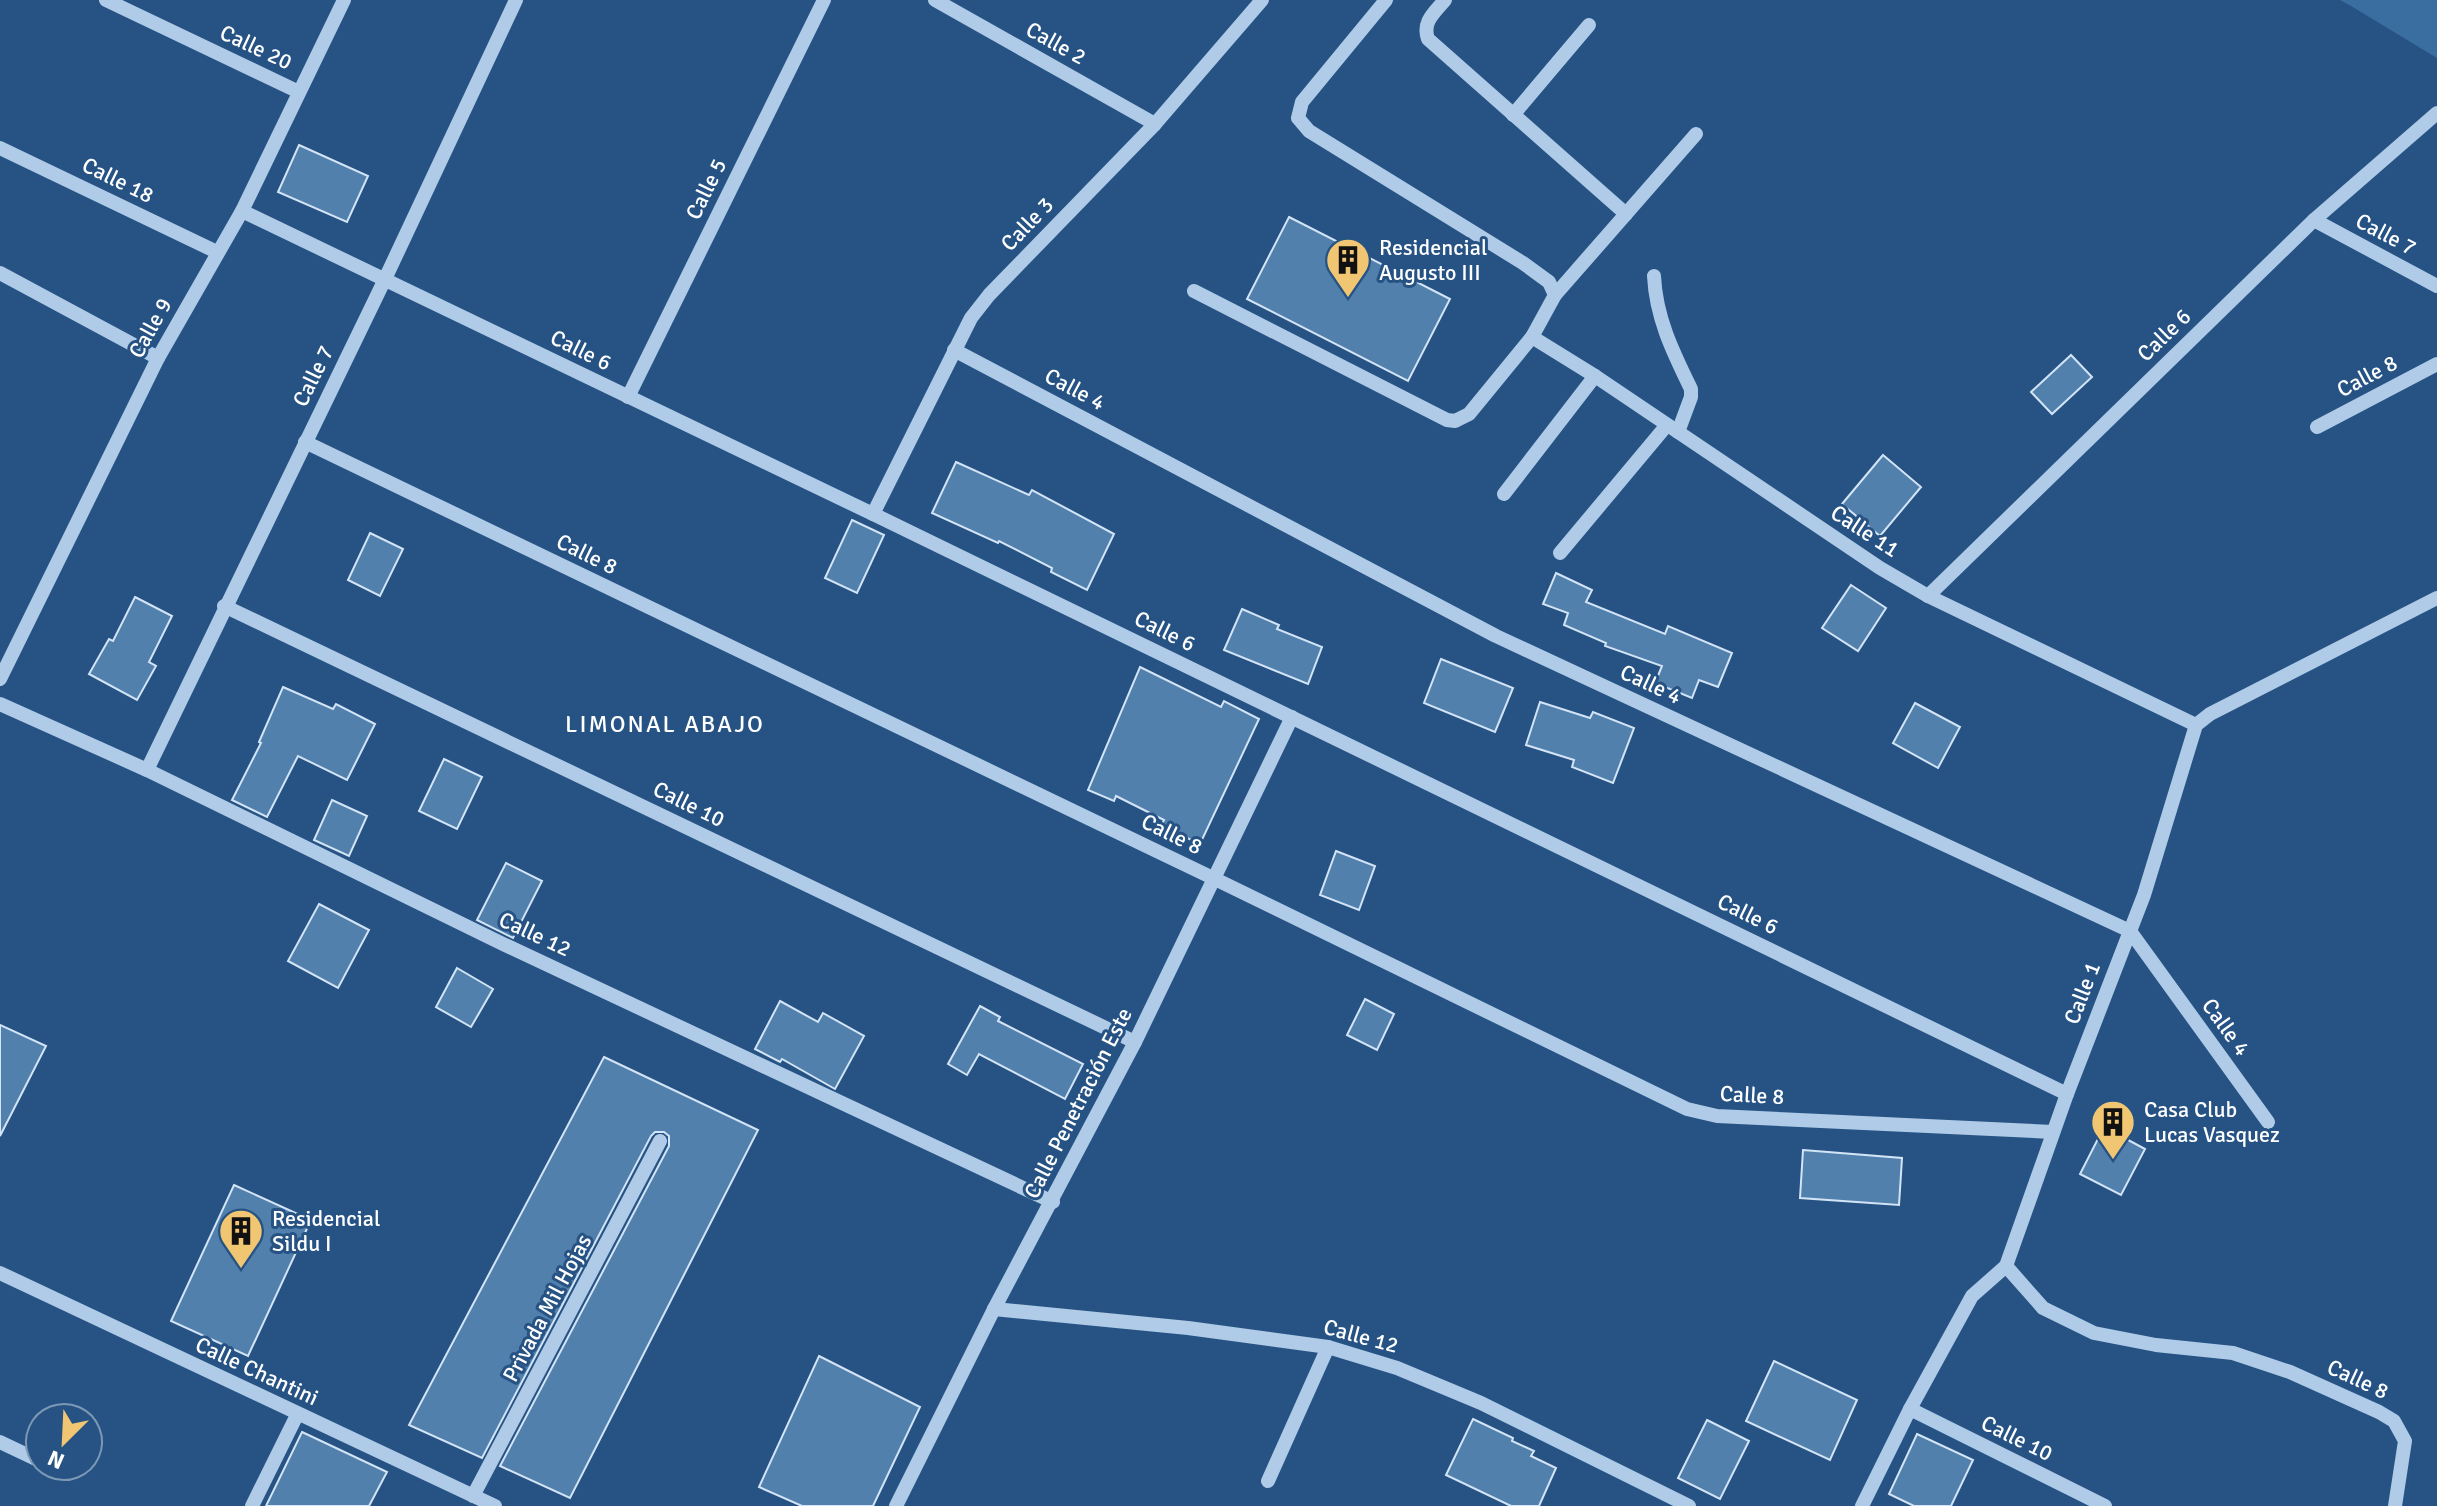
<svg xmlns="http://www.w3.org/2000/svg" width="2437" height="1506" font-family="Signika,sans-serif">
<rect width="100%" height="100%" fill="#265384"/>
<path fill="#3a6ea0" d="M 2340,0 L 2437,0 L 2437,58 L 2351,6 Z"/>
<g fill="#5280ad" stroke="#d2e4f6" stroke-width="2">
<path d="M 299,145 L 368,176 L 347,222 L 278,192 Z"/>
<path d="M 1289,217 L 1450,299 L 1408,381 L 1247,299 Z"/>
<path d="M 2071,355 L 2092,377 L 2052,414 L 2031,392 Z"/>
<path d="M 1883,455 L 1921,487 L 1880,536 L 1842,504 Z"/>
<path d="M 956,462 L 1029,495 L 1032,490 L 1114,534 L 1087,590 L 1051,572 L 1052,568 L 999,541 L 998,543 L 932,513 Z"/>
<path d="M 852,520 L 884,535 L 857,593 L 825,578 Z"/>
<path d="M 370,533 L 403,549 L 380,596 L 348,580 Z"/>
<path d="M 1556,573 L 1592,590 L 1586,602 L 1665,634 L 1668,626 L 1732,653 L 1718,687 L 1699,680 L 1692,698 L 1655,683 L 1662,666 L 1605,646 L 1606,643 L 1564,625 L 1568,613 L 1543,604 Z"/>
<path d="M 1851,585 L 1886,608 L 1858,651 L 1822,628 Z"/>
<path d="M 135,597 L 172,616 L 149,662 L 156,666 L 137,700 L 89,674 L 109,639 L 113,641 Z"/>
<path d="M 1242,609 L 1279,625 L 1277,629 L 1322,647 L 1308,684 L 1224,650 Z"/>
<path d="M 1441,659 L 1513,688 L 1495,732 L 1424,703 Z"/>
<path d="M 1140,667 L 1221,707 L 1224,701 L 1259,719 L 1200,844 L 1161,826 L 1164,820 L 1116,796 L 1114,801 L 1088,790 Z"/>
<path d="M 283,687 L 333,709 L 336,704 L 375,724 L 347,780 L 298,756 L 267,817 L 232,800 L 261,743 L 259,742 Z"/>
<path d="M 1540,702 L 1590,718 L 1593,712 L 1634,728 L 1613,783 L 1572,767 L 1574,760 L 1526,745 Z"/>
<path d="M 1915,703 L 1960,727 L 1938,768 L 1893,743 Z"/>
<path d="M 444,759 L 482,777 L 457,829 L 419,811 Z"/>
<path d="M 332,800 L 367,816 L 349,856 L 314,840 Z"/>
<path d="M 1336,851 L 1375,866 L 1359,910 L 1320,895 Z"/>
<path d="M 506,863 L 542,881 L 513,938 L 477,920 Z"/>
<path d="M 319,904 L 369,930 L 338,988 L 288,961 Z"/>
<path d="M 457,968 L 493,989 L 471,1027 L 436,1007 Z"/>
<path d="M 1365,999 L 1394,1014 L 1377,1050 L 1347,1035 Z"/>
<path d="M 780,1001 L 818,1022 L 823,1013 L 864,1036 L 835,1089 L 782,1059 L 780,1062 L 755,1049 Z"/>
<path d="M 980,1006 L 1000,1017 L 998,1021 L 1083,1064 L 1065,1099 L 979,1054 L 967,1075 L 948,1064 Z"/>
<path d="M 0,1025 L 46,1046 L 0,1136 Z"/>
<path d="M 604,1057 L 758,1130 L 570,1498 L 500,1466 L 669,1146 L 669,1136 L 664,1132 L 655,1132 L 651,1136 L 482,1458 L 409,1425 Z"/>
<path d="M 2104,1127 L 2145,1149 L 2121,1195 L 2080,1174 Z"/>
<path d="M 1803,1150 L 1902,1158 L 1899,1205 L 1800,1198 Z"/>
<path d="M 234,1185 L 311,1220 L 248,1356 L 171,1321 Z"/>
<path d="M 819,1356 L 920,1407 L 873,1506 L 802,1506 L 759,1487 Z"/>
<path d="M 1774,1361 L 1857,1400 L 1830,1460 L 1746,1421 Z"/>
<path d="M 1473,1419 L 1513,1438 L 1512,1441 L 1534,1451 L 1531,1456 L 1556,1468 L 1539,1506 L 1511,1506 L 1446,1475 Z"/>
<path d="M 1707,1420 L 1749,1441 L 1720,1499 L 1678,1478 Z"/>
<path d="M 302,1432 L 387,1472 L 369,1506 L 266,1506 Z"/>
<path d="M 1917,1434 L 1973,1460 L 1951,1506 L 1914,1506 L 1889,1494 Z"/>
</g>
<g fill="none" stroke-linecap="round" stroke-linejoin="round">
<g stroke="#afcbe7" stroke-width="14">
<path d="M 106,0 L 299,92"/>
<path d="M 935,0 L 1155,124"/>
<path d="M 1445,0 C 1434,13 1422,22 1428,39 L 1626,214"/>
<path d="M 1513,115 L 1589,25"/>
<path d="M 0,148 L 217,252"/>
<path d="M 242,211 L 873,514 L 2067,1094"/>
<path d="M 2314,220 L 2437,286"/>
<path d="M 0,273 L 158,358"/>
<path d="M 1654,276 C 1656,318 1673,352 1691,389 L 1691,397 L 1678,432"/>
<path d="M 1194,291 L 1447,420 L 1455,421 L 1469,414 L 1532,337 L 1555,295 L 1549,282 L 1523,263 L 1309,131 L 1298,118 L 1302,102 L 1386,0"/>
<path d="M 1555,295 L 1696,134"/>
<path d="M 1532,337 L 1595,376 L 1880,568 L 1928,596 L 2196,725"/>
<path d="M 954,350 L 1496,636 L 2130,931 L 2268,1122"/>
<path d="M 628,397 L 824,0"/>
<path d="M 2317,427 L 2437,364"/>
<path d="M 305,442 L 1215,879 L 1687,1109 L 1717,1116 L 2053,1132"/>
<path d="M 1504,494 L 1595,376"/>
<path d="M 873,514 L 971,318 L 989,295 L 1155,124 L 1262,0"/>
<path d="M 1560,553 L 1667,425"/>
<path d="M 1928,596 L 2314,220 L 2437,113"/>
<path d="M 224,606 L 1135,1042"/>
<path d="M 0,679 L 158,358 L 242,211 L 344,0"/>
<path d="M 0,704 L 147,770 L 503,944 L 1053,1202"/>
<path d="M 147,770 L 385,279 L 516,0"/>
<path d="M 2006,1266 L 2043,1308 L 2094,1333 L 2156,1345 L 2233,1353 L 2290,1372 L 2379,1412 L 2394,1421 L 2405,1441 L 2395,1506"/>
<path d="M 0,1273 L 495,1506"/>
<path d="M 994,1309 L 1188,1328 L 1328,1347 L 1397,1368 L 1481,1403 L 1689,1506"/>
<path d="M 1910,1409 L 2105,1506"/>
<path d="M 0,1442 L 40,1461"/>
<path d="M 50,1466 L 51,1466"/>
<path d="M 1268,1481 L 1328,1347"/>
<path d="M 473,1496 L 660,1141"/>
<path d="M 252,1506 L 297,1415"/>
<path d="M 896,1506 L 994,1309 L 1135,1042 L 1292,717"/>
<path d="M 1862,1506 L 1910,1409 L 1972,1296 L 2006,1266 L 2067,1094 L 2144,895 L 2196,725 L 2210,714 L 2437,598"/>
</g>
</g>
<defs>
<g id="building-pin" transform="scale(2.3)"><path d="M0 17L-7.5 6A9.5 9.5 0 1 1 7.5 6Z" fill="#f1c673" stroke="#265384"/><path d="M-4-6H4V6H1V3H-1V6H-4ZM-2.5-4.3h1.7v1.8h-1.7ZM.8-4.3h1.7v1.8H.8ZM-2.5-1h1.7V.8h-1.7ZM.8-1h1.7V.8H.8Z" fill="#111"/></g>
</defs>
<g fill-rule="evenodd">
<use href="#building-pin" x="1348" y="260"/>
<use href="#building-pin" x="2113" y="1122"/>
<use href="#building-pin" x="241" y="1231"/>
</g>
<g text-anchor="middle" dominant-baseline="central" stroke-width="6" stroke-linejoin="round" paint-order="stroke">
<g font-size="22" fill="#fff" stroke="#265384">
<text transform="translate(1056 43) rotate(29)">Calle 2</text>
<text transform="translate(256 47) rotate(25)">Calle 20</text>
<text transform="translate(118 180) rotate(26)">Calle 18</text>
<text transform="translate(706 189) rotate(-64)">Calle 5</text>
<text transform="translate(1027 224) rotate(-46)">Calle 3</text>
<text transform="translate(2386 234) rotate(28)">Calle 7</text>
<text transform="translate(150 328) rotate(-61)">Calle 9</text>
<text transform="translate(2164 335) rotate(-44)">Calle 6</text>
<text transform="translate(581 350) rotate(26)">Calle 6</text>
<text transform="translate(313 376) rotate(-64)">Calle 7</text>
<text transform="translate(2367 376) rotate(-28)">Calle 8</text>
<text transform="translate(1075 389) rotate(28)">Calle 4</text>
<text transform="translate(1865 531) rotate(33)">Calle 11</text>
<text transform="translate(587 554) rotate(26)">Calle 8</text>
<text transform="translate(1165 631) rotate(26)">Calle 6</text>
<text transform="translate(1651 684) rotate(25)">Calle 4</text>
<text transform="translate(689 804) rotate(26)">Calle 10</text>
<text transform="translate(1172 834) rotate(26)">Calle 8</text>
<text transform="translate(1748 914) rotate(26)">Calle 6</text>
<text transform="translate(535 934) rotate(25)">Calle 12</text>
<text transform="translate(2082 993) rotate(-69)">Calle 1</text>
<text transform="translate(2226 1027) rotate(54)">Calle 4</text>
<text transform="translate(1752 1095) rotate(3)">Calle 8</text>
<text transform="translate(1078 1103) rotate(-63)">Calle Penetración Este</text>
<text transform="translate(547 1308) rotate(-62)">Privada Mil Hojas</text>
<text transform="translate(1361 1336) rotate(15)">Calle 12</text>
<text transform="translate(257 1371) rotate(25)">Calle Chantini</text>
<text transform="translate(2358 1379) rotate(25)">Calle 8</text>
<text transform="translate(2017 1438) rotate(26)">Calle 10</text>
</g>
<g font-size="22" fill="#fff" stroke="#265384" text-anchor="start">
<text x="1379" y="247">Residencial<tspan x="1379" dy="25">Augusto III</tspan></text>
<text x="2144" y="1109">Casa Club<tspan x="2144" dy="25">Lucas Vasquez</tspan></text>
<text x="272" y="1218">Residencial<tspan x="272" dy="25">Sildu I</tspan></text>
</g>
<g font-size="24" letter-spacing="2" fill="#fff" stroke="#265384">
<text x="665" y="724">LIMONAL ABAJO</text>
</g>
</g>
<g transform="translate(64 1442) rotate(204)"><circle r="38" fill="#265384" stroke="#7d98b5" stroke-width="2"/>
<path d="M0-6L14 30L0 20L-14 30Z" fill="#f1c673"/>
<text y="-12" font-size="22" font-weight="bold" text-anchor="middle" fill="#ffffff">N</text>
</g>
</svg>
